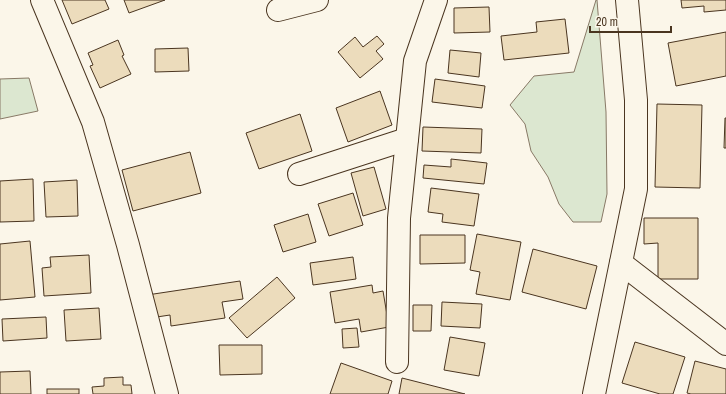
<svg xmlns="http://www.w3.org/2000/svg" width="726" height="394" font-family="'Archivo Narrow',sans-serif">
<rect width="100%" height="100%" fill="#fbf6e9"/>
<g fill="#dce7d0" stroke="#887966">
<path d="M 596,0 L 597,0 L 606,112 L 607,194 L 601,222 L 573,222 L 559,204 L 548,177 L 531,151 L 525,124 L 510,105 L 534,76 L 574,72 Z"/>
<path d="M 29,78 L 38,111 L 0,119 L 0,79 Z"/>
</g>
<g fill="#ecdcbc" stroke="#4a3520">
<path d="M 62,0 L 105,0 L 109,9 L 72,24 Z"/>
<path d="M 124,0 L 165,0 L 129,13 Z"/>
<path d="M 681,0 L 726,0 L 726,10 L 704,12 L 704,6 L 682,8 Z"/>
<path d="M 489,7 L 490,32 L 454,33 L 454,8 Z"/>
<path d="M 565,19 L 569,53 L 504,60 L 501,36 L 537,32 L 536,22 Z"/>
<path d="M 726,32 L 726,76 L 676,86 L 668,43 Z"/>
<path d="M 377,36 L 384,44 L 376,51 L 383,59 L 360,78 L 338,52 L 355,37 L 363,47 Z"/>
<path d="M 118,40 L 124,55 L 122,56 L 131,74 L 100,88 L 90,66 L 93,65 L 88,53 Z"/>
<path d="M 188,48 L 189,71 L 155,72 L 155,49 Z"/>
<path d="M 450,50 L 481,53 L 479,77 L 448,73 Z"/>
<path d="M 435,79 L 485,86 L 482,108 L 432,102 Z"/>
<path d="M 380,91 L 392,125 L 348,142 L 336,108 Z"/>
<path d="M 657,104 L 702,105 L 700,188 L 655,187 Z"/>
<path d="M 300,114 L 312,151 L 259,169 L 246,133 Z"/>
<path d="M 725,118 L 726,118 L 726,148 L 724,148 Z"/>
<path d="M 423,127 L 482,129 L 481,153 L 422,151 Z"/>
<path d="M 190,152 L 201,193 L 133,211 L 122,170 Z"/>
<path d="M 451,159 L 487,163 L 484,184 L 423,178 L 424,165 L 451,167 Z"/>
<path d="M 374,167 L 386,209 L 363,216 L 351,173 Z"/>
<path d="M 33,179 L 34,221 L 0,222 L 0,181 Z"/>
<path d="M 77,180 L 78,216 L 46,217 L 44,182 Z"/>
<path d="M 431,188 L 479,194 L 474,226 L 442,222 L 443,214 L 428,212 Z"/>
<path d="M 353,193 L 363,225 L 329,236 L 318,204 Z"/>
<path d="M 308,214 L 316,242 L 283,252 L 274,225 Z"/>
<path d="M 644,218 L 698,218 L 698,279 L 658,279 L 658,243 L 644,244 Z"/>
<path d="M 477,234 L 521,242 L 510,300 L 476,294 L 480,272 L 470,270 Z"/>
<path d="M 420,235 L 465,235 L 465,263 L 420,264 Z"/>
<path d="M 30,241 L 35,297 L 0,300 L 0,244 Z"/>
<path d="M 533,249 L 597,266 L 586,309 L 522,292 Z"/>
<path d="M 89,255 L 91,293 L 44,296 L 42,268 L 51,267 L 50,257 Z"/>
<path d="M 353,257 L 356,279 L 313,285 L 310,263 Z"/>
<path d="M 277,277 L 295,298 L 247,338 L 229,318 Z"/>
<path d="M 240,281 L 243,299 L 222,302 L 225,318 L 171,326 L 170,315 L 150,318 L 147,295 Z"/>
<path d="M 372,285 L 373,293 L 383,291 L 389,327 L 361,332 L 359,319 L 335,323 L 330,292 Z"/>
<path d="M 442,302 L 482,304 L 480,328 L 441,326 Z"/>
<path d="M 413,305 L 432,305 L 431,331 L 413,331 Z"/>
<path d="M 99,308 L 101,339 L 66,341 L 64,310 Z"/>
<path d="M 46,317 L 47,338 L 3,341 L 2,319 Z"/>
<path d="M 357,328 L 359,347 L 343,348 L 342,329 Z"/>
<path d="M 450,337 L 485,343 L 479,376 L 444,370 Z"/>
<path d="M 635,342 L 685,357 L 673,394 L 660,394 L 622,383 Z"/>
<path d="M 219,345 L 262,345 L 262,374 L 220,375 Z"/>
<path d="M 695,361 L 726,369 L 726,394 L 691,394 L 687,393 Z"/>
<path d="M 341,363 L 392,381 L 388,394 L 330,394 Z"/>
<path d="M 30,371 L 31,394 L 0,394 L 0,372 Z"/>
<path d="M 123,377 L 123,385 L 131,385 L 132,394 L 93,394 L 92,387 L 104,386 L 104,378 Z"/>
<path d="M 402,378 L 465,394 L 399,394 Z"/>
<rect x="47" y="389" width="32" height="5"/>
</g>
<g fill="none" stroke-linecap="round" stroke-linejoin="round">
<g stroke="#4a3520" stroke-width="24">
<g id="minor">
<path d="M 42,0 L 93,122 L 128,245 L 167,394"/>
<path d="M 278,10 L 317,0"/>
<path d="M 299,174 L 407,139"/>
<path d="M 621,263 L 726,344"/>
<path d="M 397,362 L 399,218 L 415,61 L 436,0"/>
<path d="M 594,394 L 636,189 L 636,100 L 627,0"/>
</g>
</g>
<use href="#minor" stroke="#fbf6e9" stroke-width="22"/>
</g>
<path d="M590 26v6h81v-6" fill="none" stroke="#4a3520" stroke-width="2"/>
<text x="596" y="26" font-size="12" fill="#4a3520" stroke="#fbf6e9" stroke-width="3" paint-order="stroke">20 m</text>
</svg>
